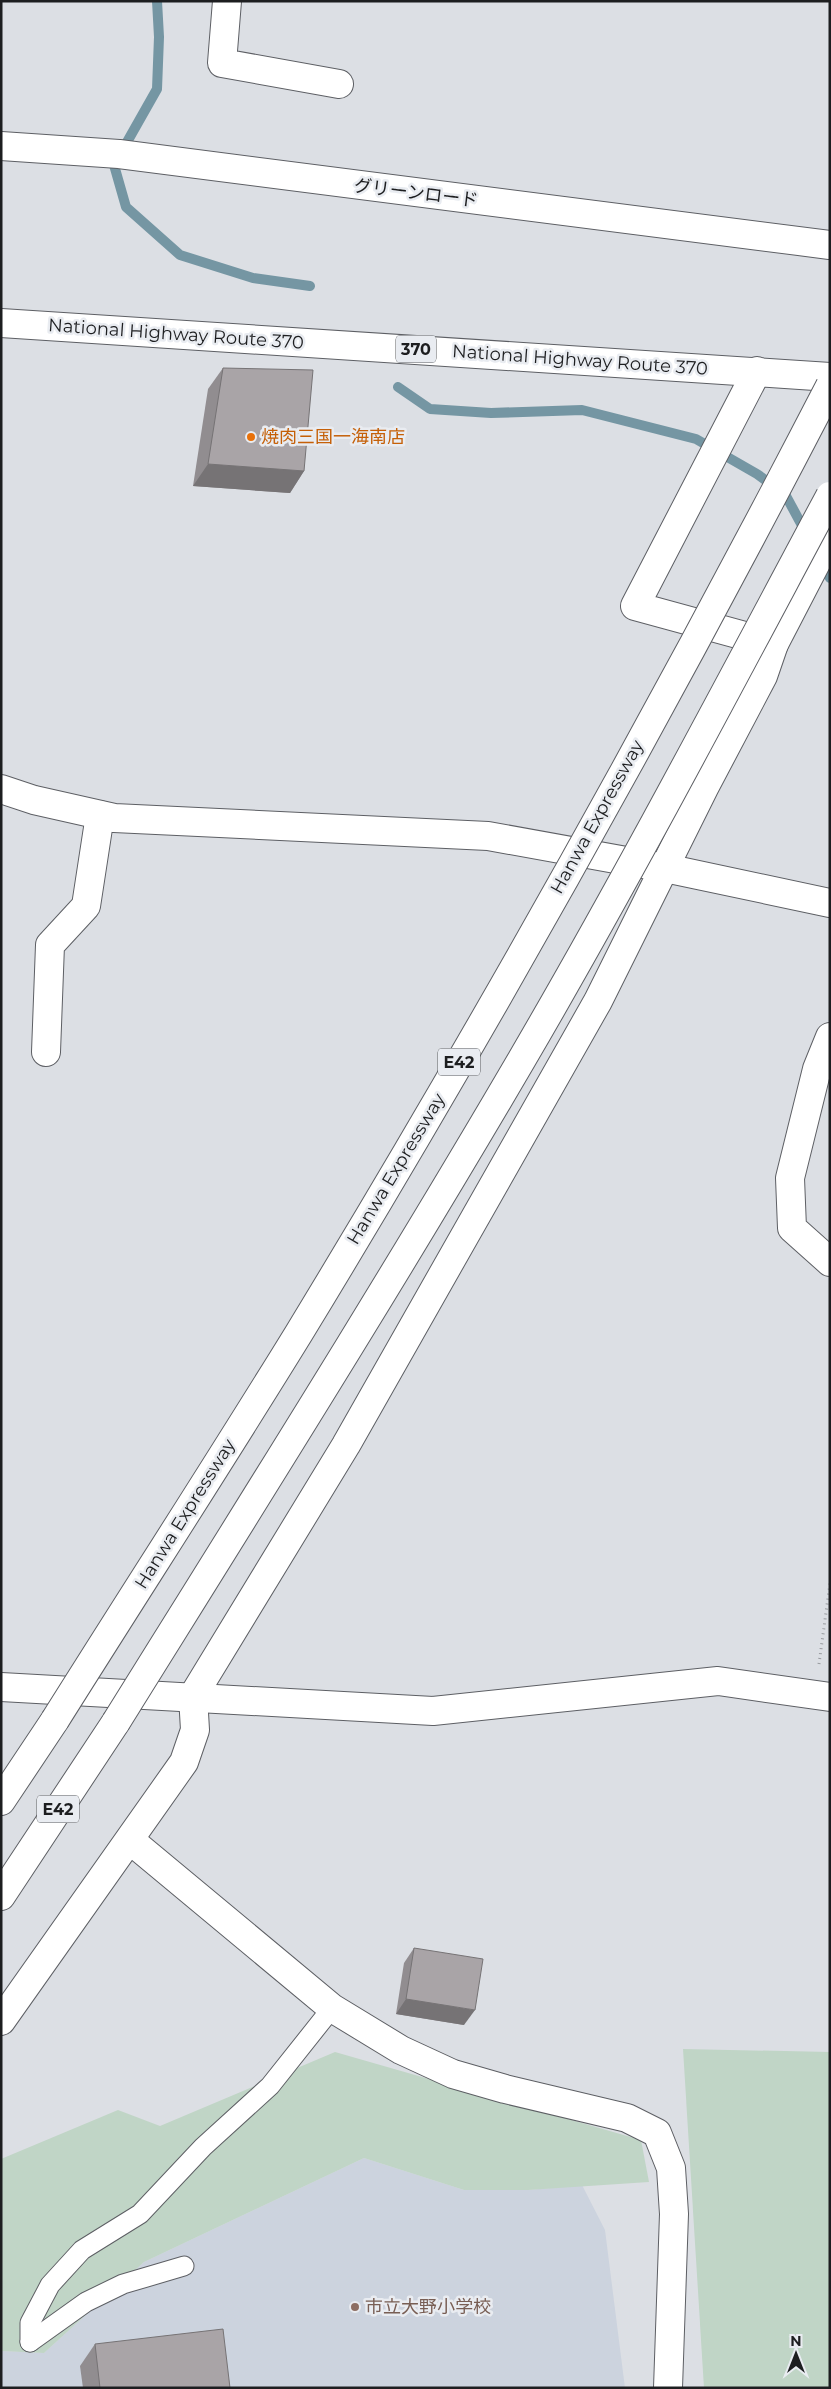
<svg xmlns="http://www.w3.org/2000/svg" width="831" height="2389" font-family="Montserrat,'Noto Sans JP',sans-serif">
<rect width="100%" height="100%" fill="#dcdfe4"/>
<path fill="#ccd3de" d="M 364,2158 L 464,2190 L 528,2190 L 582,2185 L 605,2230 L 625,2388 L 1,2388 L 1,2351 L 44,2353 L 144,2262 Z"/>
<g fill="#c0d5c6">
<path d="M 683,2049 L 830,2052 L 830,2388 L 704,2388 Z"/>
<path d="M 335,2052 L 641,2140 L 649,2182 L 528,2190 L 464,2190 L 364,2158 L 144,2262 L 44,2353 L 1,2351 L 1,2159 L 118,2110 L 160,2126 Z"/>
</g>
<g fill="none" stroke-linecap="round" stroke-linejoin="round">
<g stroke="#7596a3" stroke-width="10">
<path d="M 157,1 L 159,37 L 157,89 L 114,165 L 126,207 L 180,255 L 253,278 L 310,286"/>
<path d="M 398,387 L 430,409 L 491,413 L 582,410 L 696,439 L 757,474 L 785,494 L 806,533"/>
<path d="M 821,562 L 830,578"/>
</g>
<g stroke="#5d5f64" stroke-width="21">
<g id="lane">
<path d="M 30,2342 L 30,2323 L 50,2285 L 82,2250 L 140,2214 L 203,2147 L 270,2086 L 332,2008"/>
<path d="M 30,2342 L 86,2302 L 123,2284 L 184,2266"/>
</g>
</g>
<g stroke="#5d5f64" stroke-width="30">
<g id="street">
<path d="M 227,1 L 222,63 L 339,84"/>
<path d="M 1,146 L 119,154 L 830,245"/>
<path d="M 757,371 L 635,606 L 774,644"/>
<path d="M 1,789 L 34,800 L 114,818 L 488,836 L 665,868 L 830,903"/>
<path d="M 830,1037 L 817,1069 L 790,1178 L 792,1228 L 830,1262"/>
<path d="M 46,1052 L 50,945 L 86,906 L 100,815"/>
<path d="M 1,1687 L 433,1711 L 718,1681 L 830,1697"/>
<path d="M 130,1840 L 332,2008 L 401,2050 L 453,2074 L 505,2089 L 627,2118 L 657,2133 L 671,2168 L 674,2214 L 668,2388"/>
<path d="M 1,2021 L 184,1762 L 195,1730 L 193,1696 L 346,1445 L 598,1001 L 704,788 L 763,676 L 774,644 L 830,536"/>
</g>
</g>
<g stroke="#5d5f64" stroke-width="30">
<g id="highway">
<path d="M 1,323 L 830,377"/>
<path d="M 1,1801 L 55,1720"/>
<path d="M 1,1896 L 116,1722"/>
</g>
</g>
<path stroke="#999ca0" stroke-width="3" stroke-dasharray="1 4" stroke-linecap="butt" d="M 819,1664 L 830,1583"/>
<use href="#lane" stroke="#fff" stroke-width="19"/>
<use href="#street" stroke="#fff" stroke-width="28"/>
<use href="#highway" stroke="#fff" stroke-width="28"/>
<g stroke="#5d5f64" stroke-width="30" stroke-linecap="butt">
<g id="highway-bridge">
<path d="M 55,1720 C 136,1591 219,1463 299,1333 C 487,1024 664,707 830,386"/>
<path d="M 116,1722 C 253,1502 391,1283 522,1059 C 630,874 729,685 830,496"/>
</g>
</g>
<use href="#highway-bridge" stroke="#fff" stroke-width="28"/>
</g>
<g fill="#918d90">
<path d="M 223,368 L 304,471 L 290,493 L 193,486 L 208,389 Z"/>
<path d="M 414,1948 L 464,2025 L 396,2014 L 404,1963 Z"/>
<path d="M 95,2344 L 230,2388 L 83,2388 L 80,2366 Z"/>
</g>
<g fill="#767375">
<path d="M 208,464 L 304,471 L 290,493 L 193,486 Z"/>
<path d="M 406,1999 L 475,2010 L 464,2025 L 396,2014 Z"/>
</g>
<g fill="#a9a4a7" stroke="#767375">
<path d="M 223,368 L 313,370 L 304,471 L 208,464 Z"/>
<path d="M 414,1948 L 483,1959 L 475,2010 L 406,1999 Z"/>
<path d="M 223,2329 L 230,2388 L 100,2388 L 95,2344 Z"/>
</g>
<circle fill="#e8710a" stroke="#e9ecf1" stroke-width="2" cx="251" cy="437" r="5"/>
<circle fill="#8d6e63" stroke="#e9ecf1" stroke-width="2" cx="355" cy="2307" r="5"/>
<g text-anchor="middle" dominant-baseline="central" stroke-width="5" stroke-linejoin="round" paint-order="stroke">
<g fill="#e9ecf1" stroke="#5a5c5f" stroke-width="1">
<rect x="396" y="335.5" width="40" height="27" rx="4"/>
<rect x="438" y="1048.5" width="42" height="27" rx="4"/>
<rect x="37" y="1795.5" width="42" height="27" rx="4"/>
</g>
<g font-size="16" font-weight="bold" fill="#1d1e20">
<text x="416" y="349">370</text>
<text x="459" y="1062">E42</text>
<text x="58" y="1809">E42</text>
</g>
<g font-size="18" fill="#1d1e20" stroke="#e9ecf1">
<text transform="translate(416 193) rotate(7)">グリーンロード</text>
<text transform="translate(176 334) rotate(4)">National Highway Route 370</text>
<text transform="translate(580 360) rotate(4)">National Highway Route 370</text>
<text transform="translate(597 817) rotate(-61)">Hanwa Expressway</text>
<text transform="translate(396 1169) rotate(-59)">Hanwa Expressway</text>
<text transform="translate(185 1514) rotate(-58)">Hanwa Expressway</text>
</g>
<g font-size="18" fill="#c56008" stroke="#e9ecf1" text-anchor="start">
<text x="261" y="437">焼肉三国一海南店</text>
</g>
<g font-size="18" fill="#785e54" stroke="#e9ecf1" text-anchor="start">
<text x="365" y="2307">市立大野小学校</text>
</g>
</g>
<rect width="831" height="2389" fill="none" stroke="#1d1e20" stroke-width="5"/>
<g transform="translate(796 2354)" stroke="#e9ecf1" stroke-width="4" paint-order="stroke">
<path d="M0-4L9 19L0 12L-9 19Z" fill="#1d1e20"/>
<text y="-8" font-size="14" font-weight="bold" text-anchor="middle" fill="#1d1e20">N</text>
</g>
</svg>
